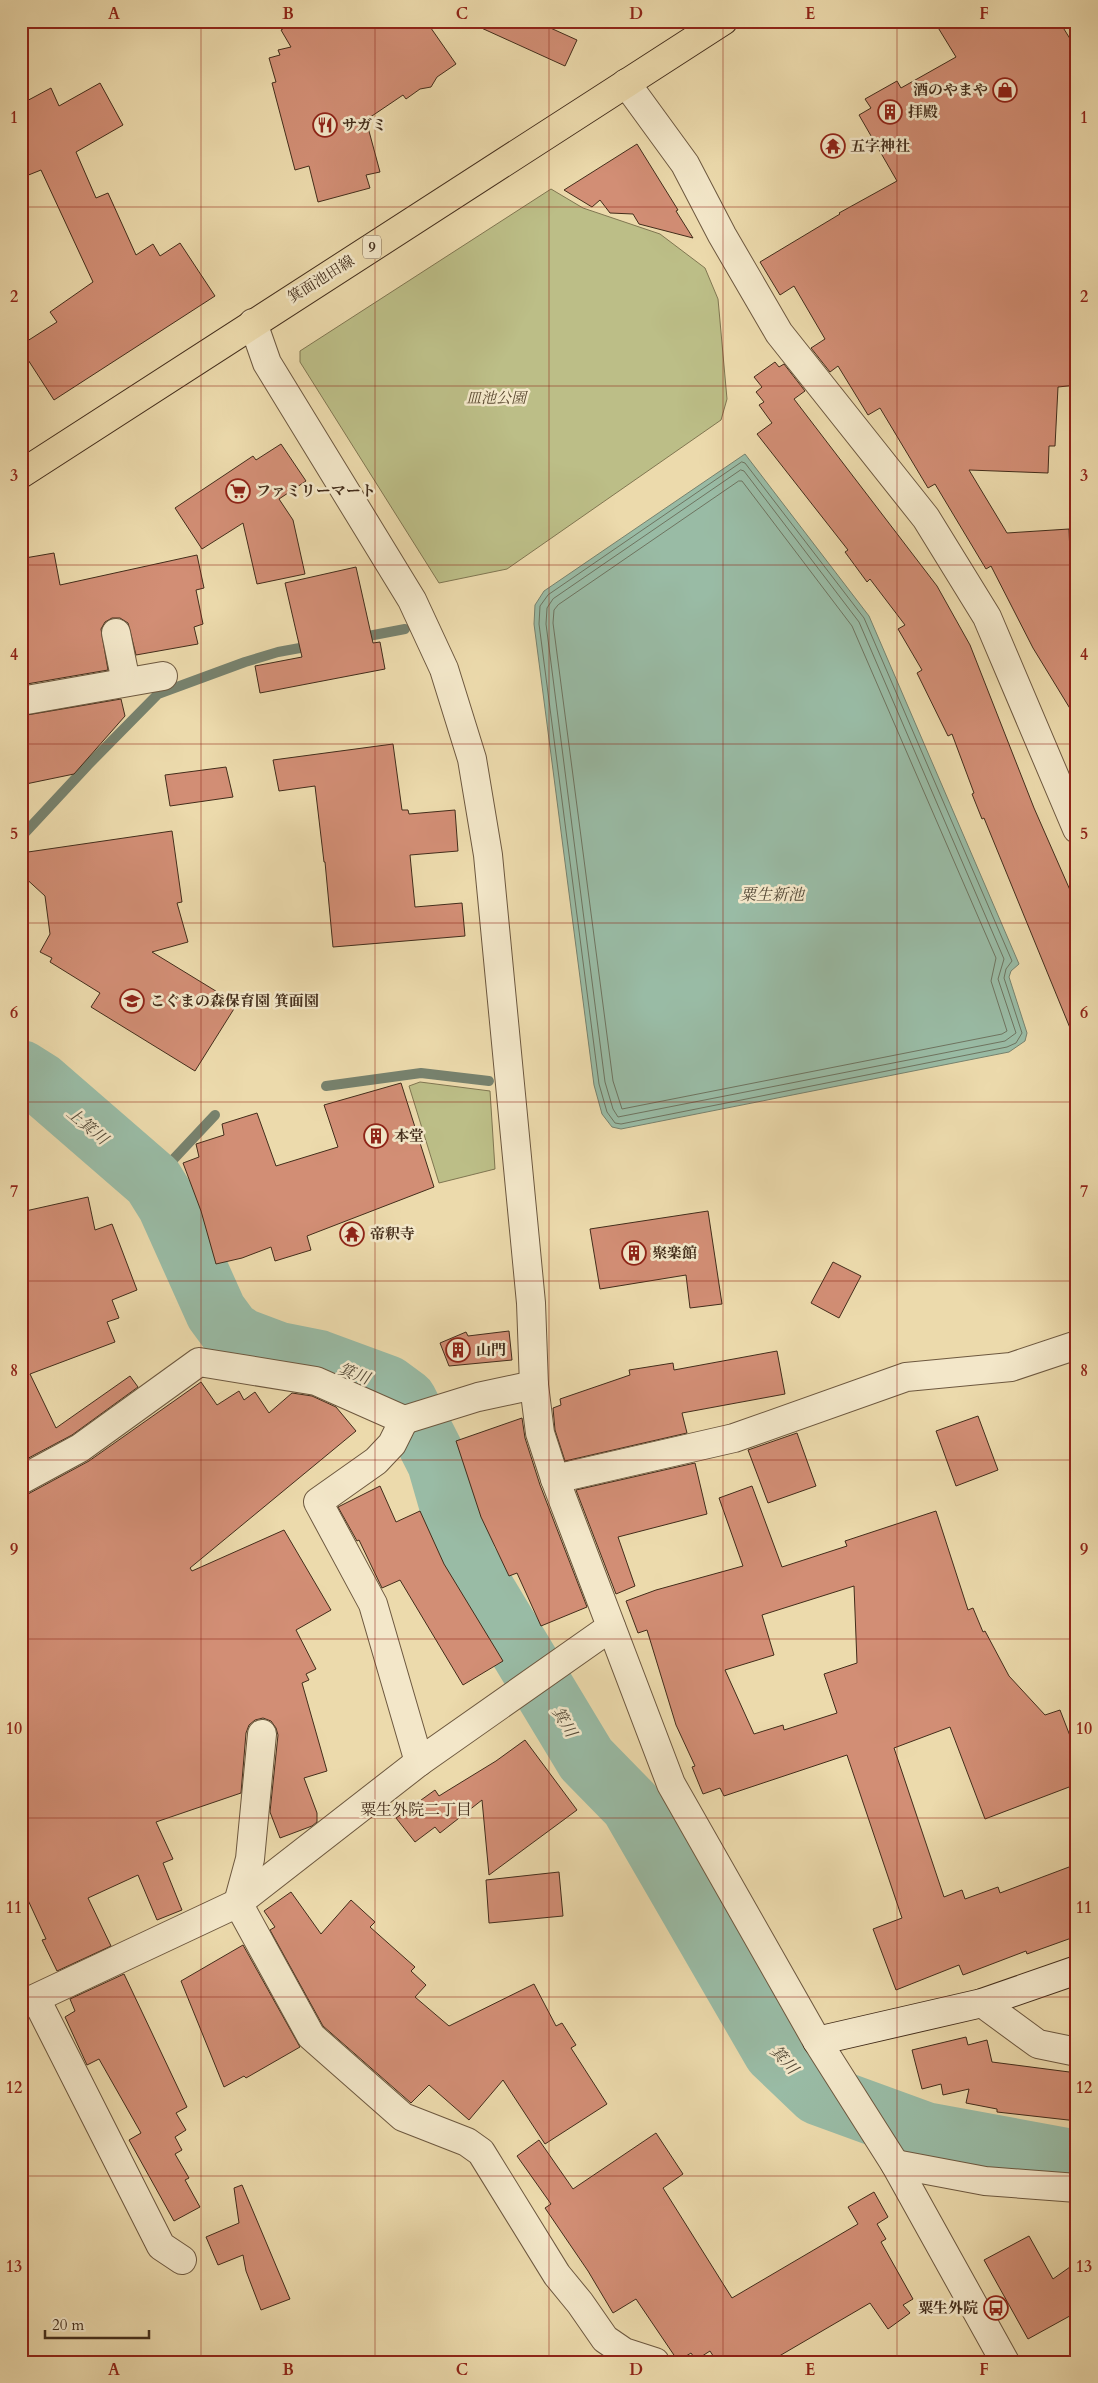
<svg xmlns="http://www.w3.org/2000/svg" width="1098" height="2383" font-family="Cardo,'Noto Serif JP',serif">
<rect width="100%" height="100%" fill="#ecdaac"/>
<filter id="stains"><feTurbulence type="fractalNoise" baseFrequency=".004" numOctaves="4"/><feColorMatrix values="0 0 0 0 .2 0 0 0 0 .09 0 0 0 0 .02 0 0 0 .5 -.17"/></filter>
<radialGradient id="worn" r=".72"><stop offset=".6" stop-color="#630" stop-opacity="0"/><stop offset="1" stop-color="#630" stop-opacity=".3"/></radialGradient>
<g fill="#bcbe87" stroke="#807651">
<path d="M 551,189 L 583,208 L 660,234 L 705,268 L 718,299 L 727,399 L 721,420 L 507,569 L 439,583 L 300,362 L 300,351 Z"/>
<path d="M 420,1082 L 490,1091 L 495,1169 L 439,1183 L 409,1086 Z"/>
</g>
<path fill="#99bba5" stroke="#77826e" d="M 745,454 L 869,616 L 1019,964 L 1011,971 L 1009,977 L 1027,1033 L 1025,1041 L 1009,1052 L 621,1129 L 612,1127 L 602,1114 L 594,1085 L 534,624 L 535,605 L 544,591 Z"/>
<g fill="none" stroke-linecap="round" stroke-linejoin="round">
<g stroke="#6e7460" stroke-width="1">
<path d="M 742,462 L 745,463 L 864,618 L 1012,961 L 1006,969 L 1004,978 L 1022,1033 L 1016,1043 L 1007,1047 L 621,1124 L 615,1123 L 607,1112 L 599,1084 L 539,624 L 540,606 L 548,595 Z"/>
<path d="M 741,470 L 744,471 L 859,622 L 1004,959 L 998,979 L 1016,1033 L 1005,1041 L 618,1117 L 613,1109 L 605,1082 L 546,624 L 547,608 L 553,599 Z"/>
<path d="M 739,481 L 742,481 L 852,626 L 996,958 L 991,981 L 1007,1031 L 1002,1034 L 622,1109 L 613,1081 L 553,623 L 554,610 L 558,605 Z"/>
</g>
<g stroke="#77826e" stroke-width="10">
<path d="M 358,638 L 405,629"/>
<path d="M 21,837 L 88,765 L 158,694 L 245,662 L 278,652 L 311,646"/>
<path d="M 326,1086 L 421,1073 L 489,1081"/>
<path d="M 153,1181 L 215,1115"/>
</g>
<path stroke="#99bba5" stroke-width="62" d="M 21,1071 L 40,1083 L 153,1181 L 168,1205 L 216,1312 L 230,1331 L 242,1339 L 279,1353 L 319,1361 L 387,1386 L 406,1400 L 438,1463 L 466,1560 L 586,1759 L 631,1805 L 774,2052 L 818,2094 L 925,2133 L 1077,2161"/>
</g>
<g fill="#d28e75" stroke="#432d1b" fill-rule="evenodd">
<path d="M 296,21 L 426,21 L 456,64 L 437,77 L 431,87 L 420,89 L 406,99 L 403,95 L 366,120 L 380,172 L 366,175 L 370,188 L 318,202 L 309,166 L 295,170 L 272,83 L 276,82 L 269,58 L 280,55 L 278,50 L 291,47 L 281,30 Z"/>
<path d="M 466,21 L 535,21 L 577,40 L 565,66 Z"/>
<path d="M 934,21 L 1059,21 L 1077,50 L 1077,385 L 1058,387 L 1055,446 L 1049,446 L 1048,473 L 969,470 L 1007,533 L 1069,529 L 1070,554 L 1077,554 L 1077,720 L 1033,648 L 991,566 L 986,569 L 935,484 L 928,488 L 880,408 L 868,415 L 838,366 L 830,372 L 811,348 L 825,339 L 794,286 L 780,295 L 760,262 L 840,214 L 839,213 L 897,181 L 859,115 L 871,108 L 865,99 L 897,81 L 901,88 L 956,57 Z"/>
<path d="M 100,83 L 123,125 L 76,152 L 96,198 L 108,193 L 136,255 L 153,244 L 160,256 L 180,243 L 215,296 L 54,400 L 21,349 L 21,345 L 57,322 L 50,312 L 93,282 L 41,170 L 21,178 L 21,104 L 51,88 L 59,106 Z"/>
<path d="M 637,144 L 678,210 L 676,211 L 693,238 L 639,224 L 633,214 L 610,213 L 600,200 L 592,207 L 564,190 Z"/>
<path d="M 775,362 L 779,367 L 784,364 L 805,391 L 794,399 L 937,586 L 970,645 L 1034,808 L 1077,906 L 1077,1045 L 984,818 L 982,819 L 972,794 L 974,793 L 952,734 L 948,736 L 917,673 L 922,670 L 898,629 L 905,625 L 870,579 L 867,582 L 845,552 L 848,550 L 757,434 L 772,423 L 759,405 L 764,402 L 756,392 L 762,387 L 754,377 Z"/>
<path d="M 281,444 L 306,481 L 279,499 L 293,520 L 305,574 L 257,584 L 243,523 L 202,549 L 175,508 L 253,456 L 256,460 Z"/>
<path d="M 54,553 L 60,585 L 197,555 L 204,588 L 196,590 L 203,624 L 194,627 L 198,644 L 136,655 L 128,623 L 120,618 L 112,618 L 105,622 L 101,629 L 108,670 L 21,685 L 21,641 L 27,640 L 21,610 L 21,565 L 26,564 L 25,558 Z"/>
<path d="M 356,567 L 373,643 L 380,642 L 385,669 L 260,693 L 255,666 L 302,657 L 285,583 Z"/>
<path d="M 121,699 L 125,716 L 74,774 L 21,785 L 21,716 Z"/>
<path d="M 393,744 L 402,810 L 408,810 L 409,814 L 455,810 L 458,851 L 410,855 L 415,907 L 462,903 L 465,936 L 333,947 L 325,862 L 324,862 L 315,786 L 279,791 L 273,760 Z"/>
<path d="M 226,767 L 233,797 L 170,806 L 165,775 Z"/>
<path d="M 172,831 L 182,902 L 177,903 L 188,942 L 152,952 L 237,1004 L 195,1071 L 91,1007 L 100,993 L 50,962 L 52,958 L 40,952 L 50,934 L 45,896 L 21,874 L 21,859 L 28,852 Z"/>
<path d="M 401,1083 L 434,1187 L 307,1236 L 311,1250 L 275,1261 L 271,1247 L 242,1258 L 216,1264 L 201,1211 L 183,1163 L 199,1157 L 196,1144 L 224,1135 L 222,1124 L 257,1113 L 276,1166 L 338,1147 L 324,1105 Z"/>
<path d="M 88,1197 L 95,1230 L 112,1224 L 137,1290 L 112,1300 L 119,1318 L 107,1322 L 115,1342 L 30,1374 L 56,1428 L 130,1376 L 138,1387 L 72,1435 L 21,1462 L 21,1212 Z"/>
<path d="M 708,1211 L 722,1304 L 690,1308 L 686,1275 L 600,1289 L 590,1229 Z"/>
<path d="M 833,1262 L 861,1276 L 839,1318 L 811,1303 Z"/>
<path d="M 509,1331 L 512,1360 L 449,1366 L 440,1343 L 466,1332 L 468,1336 Z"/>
<path d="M 777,1351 L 785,1394 L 682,1413 L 687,1433 L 565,1461 L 555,1430 L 553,1408 L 561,1405 L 560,1399 L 630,1375 L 629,1370 L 673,1363 L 674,1370 Z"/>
<path d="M 201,1382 L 217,1405 L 239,1391 L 244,1400 L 255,1392 L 269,1413 L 292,1393 L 312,1396 L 336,1407 L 356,1431 L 190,1568 L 192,1571 L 284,1530 L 331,1610 L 296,1630 L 316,1669 L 306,1674 L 309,1680 L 302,1683 L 327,1771 L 304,1778 L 317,1813 L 317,1822 L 312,1826 L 280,1838 L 270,1812 L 278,1735 L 276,1728 L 271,1721 L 263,1718 L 255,1720 L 249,1725 L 246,1733 L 241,1793 L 156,1822 L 173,1859 L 163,1863 L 182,1910 L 157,1920 L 138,1875 L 88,1898 L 111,1946 L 57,1971 L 42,1940 L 46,1939 L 21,1885 L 21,1496 L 28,1494 L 89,1461 Z"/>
<path d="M 978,1416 L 998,1470 L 956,1486 L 936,1431 Z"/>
<path d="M 522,1418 L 525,1438 L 540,1485 L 587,1607 L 541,1626 L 517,1573 L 509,1576 L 481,1517 L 456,1441 Z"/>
<path d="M 797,1433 L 816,1486 L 768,1503 L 748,1450 Z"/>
<path d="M 695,1463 L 707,1514 L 618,1537 L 635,1586 L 616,1594 L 576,1490 Z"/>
<path d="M 380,1486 L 396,1522 L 420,1511 L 444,1564 L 503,1661 L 463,1685 L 400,1580 L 382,1588 L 359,1540 L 357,1541 L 338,1507 Z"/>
<path d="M 752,1486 L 782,1567 L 847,1546 L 845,1541 L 936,1511 L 968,1610 L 973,1608 L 983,1632 L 985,1631 L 1009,1676 L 1045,1715 L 1060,1710 L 1077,1754 L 1077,1784 L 985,1819 L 950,1727 L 894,1748 L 944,1897 L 962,1890 L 965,1899 L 998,1887 L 1000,1893 L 1077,1864 L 1077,1936 L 1027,1954 L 1026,1951 L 963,1975 L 959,1965 L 896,1990 L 873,1929 L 902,1918 L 847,1755 L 724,1796 L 720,1788 L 703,1794 L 692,1767 L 695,1766 L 676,1725 L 647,1630 L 638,1633 L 626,1601 L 656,1590 L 743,1566 L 719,1498 ZM 854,1586 L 857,1663 L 824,1674 L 837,1713 L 784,1730 L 783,1725 L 754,1734 L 725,1670 L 774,1655 L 762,1615 Z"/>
<path d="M 525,1740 L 577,1810 L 489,1875 L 482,1800 L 440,1833 L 435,1827 L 415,1842 L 396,1818 L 435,1790 L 439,1796 L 447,1791 L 496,1761 Z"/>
<path d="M 559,1872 L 563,1916 L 489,1923 L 486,1880 Z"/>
<path d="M 291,1892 L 321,1934 L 351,1900 L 375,1922 L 370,1927 L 415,1967 L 411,1971 L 426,1985 L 415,1997 L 449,2026 L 534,1984 L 556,2026 L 562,2023 L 576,2045 L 571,2048 L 607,2104 L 545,2144 L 503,2080 L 469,2120 L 429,2085 L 411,2103 L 323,2026 L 270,1930 L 275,1927 L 264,1911 Z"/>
<path d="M 243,1945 L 300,2047 L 246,2078 L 244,2076 L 224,2087 L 181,1981 Z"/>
<path d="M 124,1974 L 187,2107 L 176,2113 L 186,2130 L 175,2137 L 182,2150 L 175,2154 L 189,2178 L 185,2180 L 200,2207 L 174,2221 L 129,2140 L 141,2133 L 99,2059 L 87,2065 L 65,2017 L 75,2011 L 70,1999 Z"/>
<path d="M 966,2037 L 968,2045 L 987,2040 L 992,2062 L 1077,2073 L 1077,2121 L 997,2112 L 997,2109 L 966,2103 L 969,2089 L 943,2095 L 941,2084 L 922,2089 L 912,2050 Z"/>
<path d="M 656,2133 L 683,2174 L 663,2188 L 732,2298 L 858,2224 L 848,2207 L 874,2192 L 888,2217 L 877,2224 L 886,2239 L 881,2242 L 913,2299 L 903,2305 L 910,2313 L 888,2329 L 870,2303 L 769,2362 L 717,2362 L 710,2351 L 696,2360 L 691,2353 L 678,2361 L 636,2299 L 613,2313 L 588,2271 L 545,2208 L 551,2204 L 517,2156 L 539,2140 L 573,2189 Z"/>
<path d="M 242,2185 L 290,2299 L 261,2310 L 246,2271 L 243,2255 L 218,2265 L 206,2237 L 239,2223 L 234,2188 Z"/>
<path d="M 1029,2236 L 1053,2279 L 1077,2262 L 1077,2312 L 1028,2339 L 984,2260 Z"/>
</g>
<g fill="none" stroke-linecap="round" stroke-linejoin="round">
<g stroke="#6d583f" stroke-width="30">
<g id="street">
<path d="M 626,83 L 685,164 L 722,235 L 779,333 L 926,518 L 987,617 L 1077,829"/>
<path d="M 253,323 L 267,363 L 412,600 L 444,669 L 472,759 L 488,855 L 531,1303 L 534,1385 L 540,1433 L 555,1479 L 671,1784 L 817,2041 L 895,2164 L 1005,2362"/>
<path d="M 116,633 L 126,682"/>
<path d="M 21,701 L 163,676"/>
<path d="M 404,1420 L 392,1444 L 376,1461 L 318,1502 L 373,1604 L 419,1762"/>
<path d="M 555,1479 L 734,1438 L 906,1377 L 1011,1367 L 1077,1345"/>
<path d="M 21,1480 L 80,1448 L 199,1362 L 316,1381 L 404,1420 L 478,1397 L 534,1385"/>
<path d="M 262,1734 L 250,1859 L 238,1903 L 311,2036 L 403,2117 L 467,2142 L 481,2152 L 557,2275 L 580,2303 L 605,2339 L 624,2352 L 655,2362"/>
<path d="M 36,1999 L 161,2246 L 182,2260"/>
<path d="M 982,2003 L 1038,2044 L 1077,2052"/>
<path d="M 21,2005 L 238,1903 L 419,1762 L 611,1627"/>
<path d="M 895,2164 L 985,2181 L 1077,2188"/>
</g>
</g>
<g stroke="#432d1b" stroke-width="30">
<path id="secondary" d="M 817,2041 L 982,2003 L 1077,1970"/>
</g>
<g stroke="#432d1b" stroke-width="30">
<path id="primary" d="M 21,474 L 723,21"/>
</g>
<use href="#street" stroke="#f3e7c9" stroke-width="28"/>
<use href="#secondary" stroke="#f3e7c9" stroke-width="28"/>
<use href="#primary" stroke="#ecdaac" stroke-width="28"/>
</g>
<path fill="none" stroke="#8f2418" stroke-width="1" stroke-opacity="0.55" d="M 201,21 L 201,2362M 375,21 L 375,2362M 549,21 L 549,2362M 723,21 L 723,2362M 897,21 L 897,2362M 21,207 L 1077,207M 21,386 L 1077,386M 21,565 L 1077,565M 21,744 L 1077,744M 21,923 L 1077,923M 21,1102 L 1077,1102M 21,1281 L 1077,1281M 21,1460 L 1077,1460M 21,1639 L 1077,1639M 21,1818 L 1077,1818M 21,1997 L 1077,1997M 21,2176 L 1077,2176"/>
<defs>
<g id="shop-ring" transform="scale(1.25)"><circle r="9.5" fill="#f3e7c9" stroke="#8f2418" stroke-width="1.5"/><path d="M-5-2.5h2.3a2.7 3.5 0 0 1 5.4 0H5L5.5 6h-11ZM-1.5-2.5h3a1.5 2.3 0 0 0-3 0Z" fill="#8f2418"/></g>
<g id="building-ring" transform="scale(1.25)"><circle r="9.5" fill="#f3e7c9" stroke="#8f2418" stroke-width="1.5"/><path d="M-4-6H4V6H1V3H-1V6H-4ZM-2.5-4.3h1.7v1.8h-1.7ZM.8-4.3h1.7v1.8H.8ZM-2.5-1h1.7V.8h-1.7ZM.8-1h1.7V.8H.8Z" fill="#8f2418"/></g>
<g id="restaurant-ring" transform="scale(1.25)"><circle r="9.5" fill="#f3e7c9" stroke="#8f2418" stroke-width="1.5"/><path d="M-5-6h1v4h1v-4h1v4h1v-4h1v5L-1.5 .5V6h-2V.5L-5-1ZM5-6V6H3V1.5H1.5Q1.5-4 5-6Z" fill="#8f2418"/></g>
<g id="temple-ring" transform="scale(1.25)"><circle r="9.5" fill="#f3e7c9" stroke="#8f2418" stroke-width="1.5"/><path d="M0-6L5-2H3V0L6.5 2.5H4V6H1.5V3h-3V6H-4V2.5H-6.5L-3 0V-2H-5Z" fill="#8f2418"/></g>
<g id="supermarket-ring" transform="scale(1.25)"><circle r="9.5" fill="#f3e7c9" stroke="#8f2418" stroke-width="1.5"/><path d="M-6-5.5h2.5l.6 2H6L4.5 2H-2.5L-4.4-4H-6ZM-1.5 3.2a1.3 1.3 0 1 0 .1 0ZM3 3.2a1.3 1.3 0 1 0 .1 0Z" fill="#8f2418"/></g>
<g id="school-ring" transform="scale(1.25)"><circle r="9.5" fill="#f3e7c9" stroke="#8f2418" stroke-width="1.5"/><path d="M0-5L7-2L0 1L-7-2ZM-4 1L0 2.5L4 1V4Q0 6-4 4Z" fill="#8f2418"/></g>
<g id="bus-ring" transform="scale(1.25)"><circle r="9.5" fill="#f3e7c9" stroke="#8f2418" stroke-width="1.5"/><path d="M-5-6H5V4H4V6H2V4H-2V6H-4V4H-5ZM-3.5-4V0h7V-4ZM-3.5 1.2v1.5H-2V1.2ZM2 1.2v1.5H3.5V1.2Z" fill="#8f2418"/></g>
</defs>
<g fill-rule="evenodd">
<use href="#shop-ring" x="1005" y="90"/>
<use href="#building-ring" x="890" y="112"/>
<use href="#restaurant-ring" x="325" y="125"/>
<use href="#temple-ring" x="833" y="146"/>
<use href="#supermarket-ring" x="238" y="491"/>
<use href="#school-ring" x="132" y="1001"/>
<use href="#building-ring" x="376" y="1136"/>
<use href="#temple-ring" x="352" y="1234"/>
<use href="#building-ring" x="634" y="1253"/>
<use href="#building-ring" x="458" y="1350"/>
<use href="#bus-ring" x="996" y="2308"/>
</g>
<g text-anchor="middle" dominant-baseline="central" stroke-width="5" stroke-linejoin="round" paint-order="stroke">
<rect fill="#f3e7c9" stroke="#78654f" stroke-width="1" x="363" y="235.5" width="18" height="23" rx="4"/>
<g font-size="14" font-weight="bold" fill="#432d1b">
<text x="372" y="247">9</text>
</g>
<g font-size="15" font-weight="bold" fill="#432d1b" stroke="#f3e7c9" text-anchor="start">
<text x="988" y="90" text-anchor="end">酒のやまや</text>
<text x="908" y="112">拝殿</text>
<text x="342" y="125">サガミ</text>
<text x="850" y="146">五字神社</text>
<text x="256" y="491">ファミリーマート</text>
<text x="150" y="1001">こぐまの森保育園 箕面園</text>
<text x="394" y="1136">本堂</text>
<text x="370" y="1234">帝釈寺</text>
<text x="652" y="1253">聚楽館</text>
<text x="476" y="1350">山門</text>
<text x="978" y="2308" text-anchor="end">粟生外院</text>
</g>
<g font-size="15" fill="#432d1b" stroke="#f3e7c9">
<text transform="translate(321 279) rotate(-32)">箕面池田線</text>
</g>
<g font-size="15" font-style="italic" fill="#5b4a31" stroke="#f3e7c9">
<text x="496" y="398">皿池公園</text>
</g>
<g font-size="16" font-style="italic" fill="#544937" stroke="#f3e7c9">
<text x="772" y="895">粟生新池</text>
<text transform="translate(87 1126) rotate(40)">上箕川</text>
<text transform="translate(354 1374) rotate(20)">箕川</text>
<text transform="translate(564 1722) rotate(59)">箕川</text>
<text transform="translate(784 2060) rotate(48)">箕川</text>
</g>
<g font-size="16" fill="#432d1b" stroke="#f3e7c9">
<text x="416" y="1810">粟生外院二丁目</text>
</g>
</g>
<rect width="1098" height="2383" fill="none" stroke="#ecdaac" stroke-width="55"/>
<path d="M45 2330v8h104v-8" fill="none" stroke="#432d1b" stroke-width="2.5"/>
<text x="52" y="2330" font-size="15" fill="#432d1b" stroke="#f3e7c9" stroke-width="4" paint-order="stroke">20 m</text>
<rect x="28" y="28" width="1042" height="2328" fill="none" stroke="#8f2418" stroke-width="2"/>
<g font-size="16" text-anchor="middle" font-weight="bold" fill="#8f2418">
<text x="114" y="19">A</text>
<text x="288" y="19">B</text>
<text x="462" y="19">C</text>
<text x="636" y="19">D</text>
<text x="810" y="19">E</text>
<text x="984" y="19">F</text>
<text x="14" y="123">1</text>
<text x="1084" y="123">1</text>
<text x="14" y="302">2</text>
<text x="1084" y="302">2</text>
<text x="14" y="481">3</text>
<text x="1084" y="481">3</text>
<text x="14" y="660">4</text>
<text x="1084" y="660">4</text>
<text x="14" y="839">5</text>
<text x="1084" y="839">5</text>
<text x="14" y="1018">6</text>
<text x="1084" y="1018">6</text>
<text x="14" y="1197">7</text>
<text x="1084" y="1197">7</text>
<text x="14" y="1376">8</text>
<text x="1084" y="1376">8</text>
<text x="14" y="1555">9</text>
<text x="1084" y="1555">9</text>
<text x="14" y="1734">10</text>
<text x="1084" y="1734">10</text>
<text x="14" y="1913">11</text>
<text x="1084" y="1913">11</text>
<text x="14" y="2093">12</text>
<text x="1084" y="2093">12</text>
<text x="14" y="2272">13</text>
<text x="1084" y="2272">13</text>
<text x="114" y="2375">A</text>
<text x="288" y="2375">B</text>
<text x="462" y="2375">C</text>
<text x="636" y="2375">D</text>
<text x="810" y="2375">E</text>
<text x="984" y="2375">F</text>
</g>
<rect width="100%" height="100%" filter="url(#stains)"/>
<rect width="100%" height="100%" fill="url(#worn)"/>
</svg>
